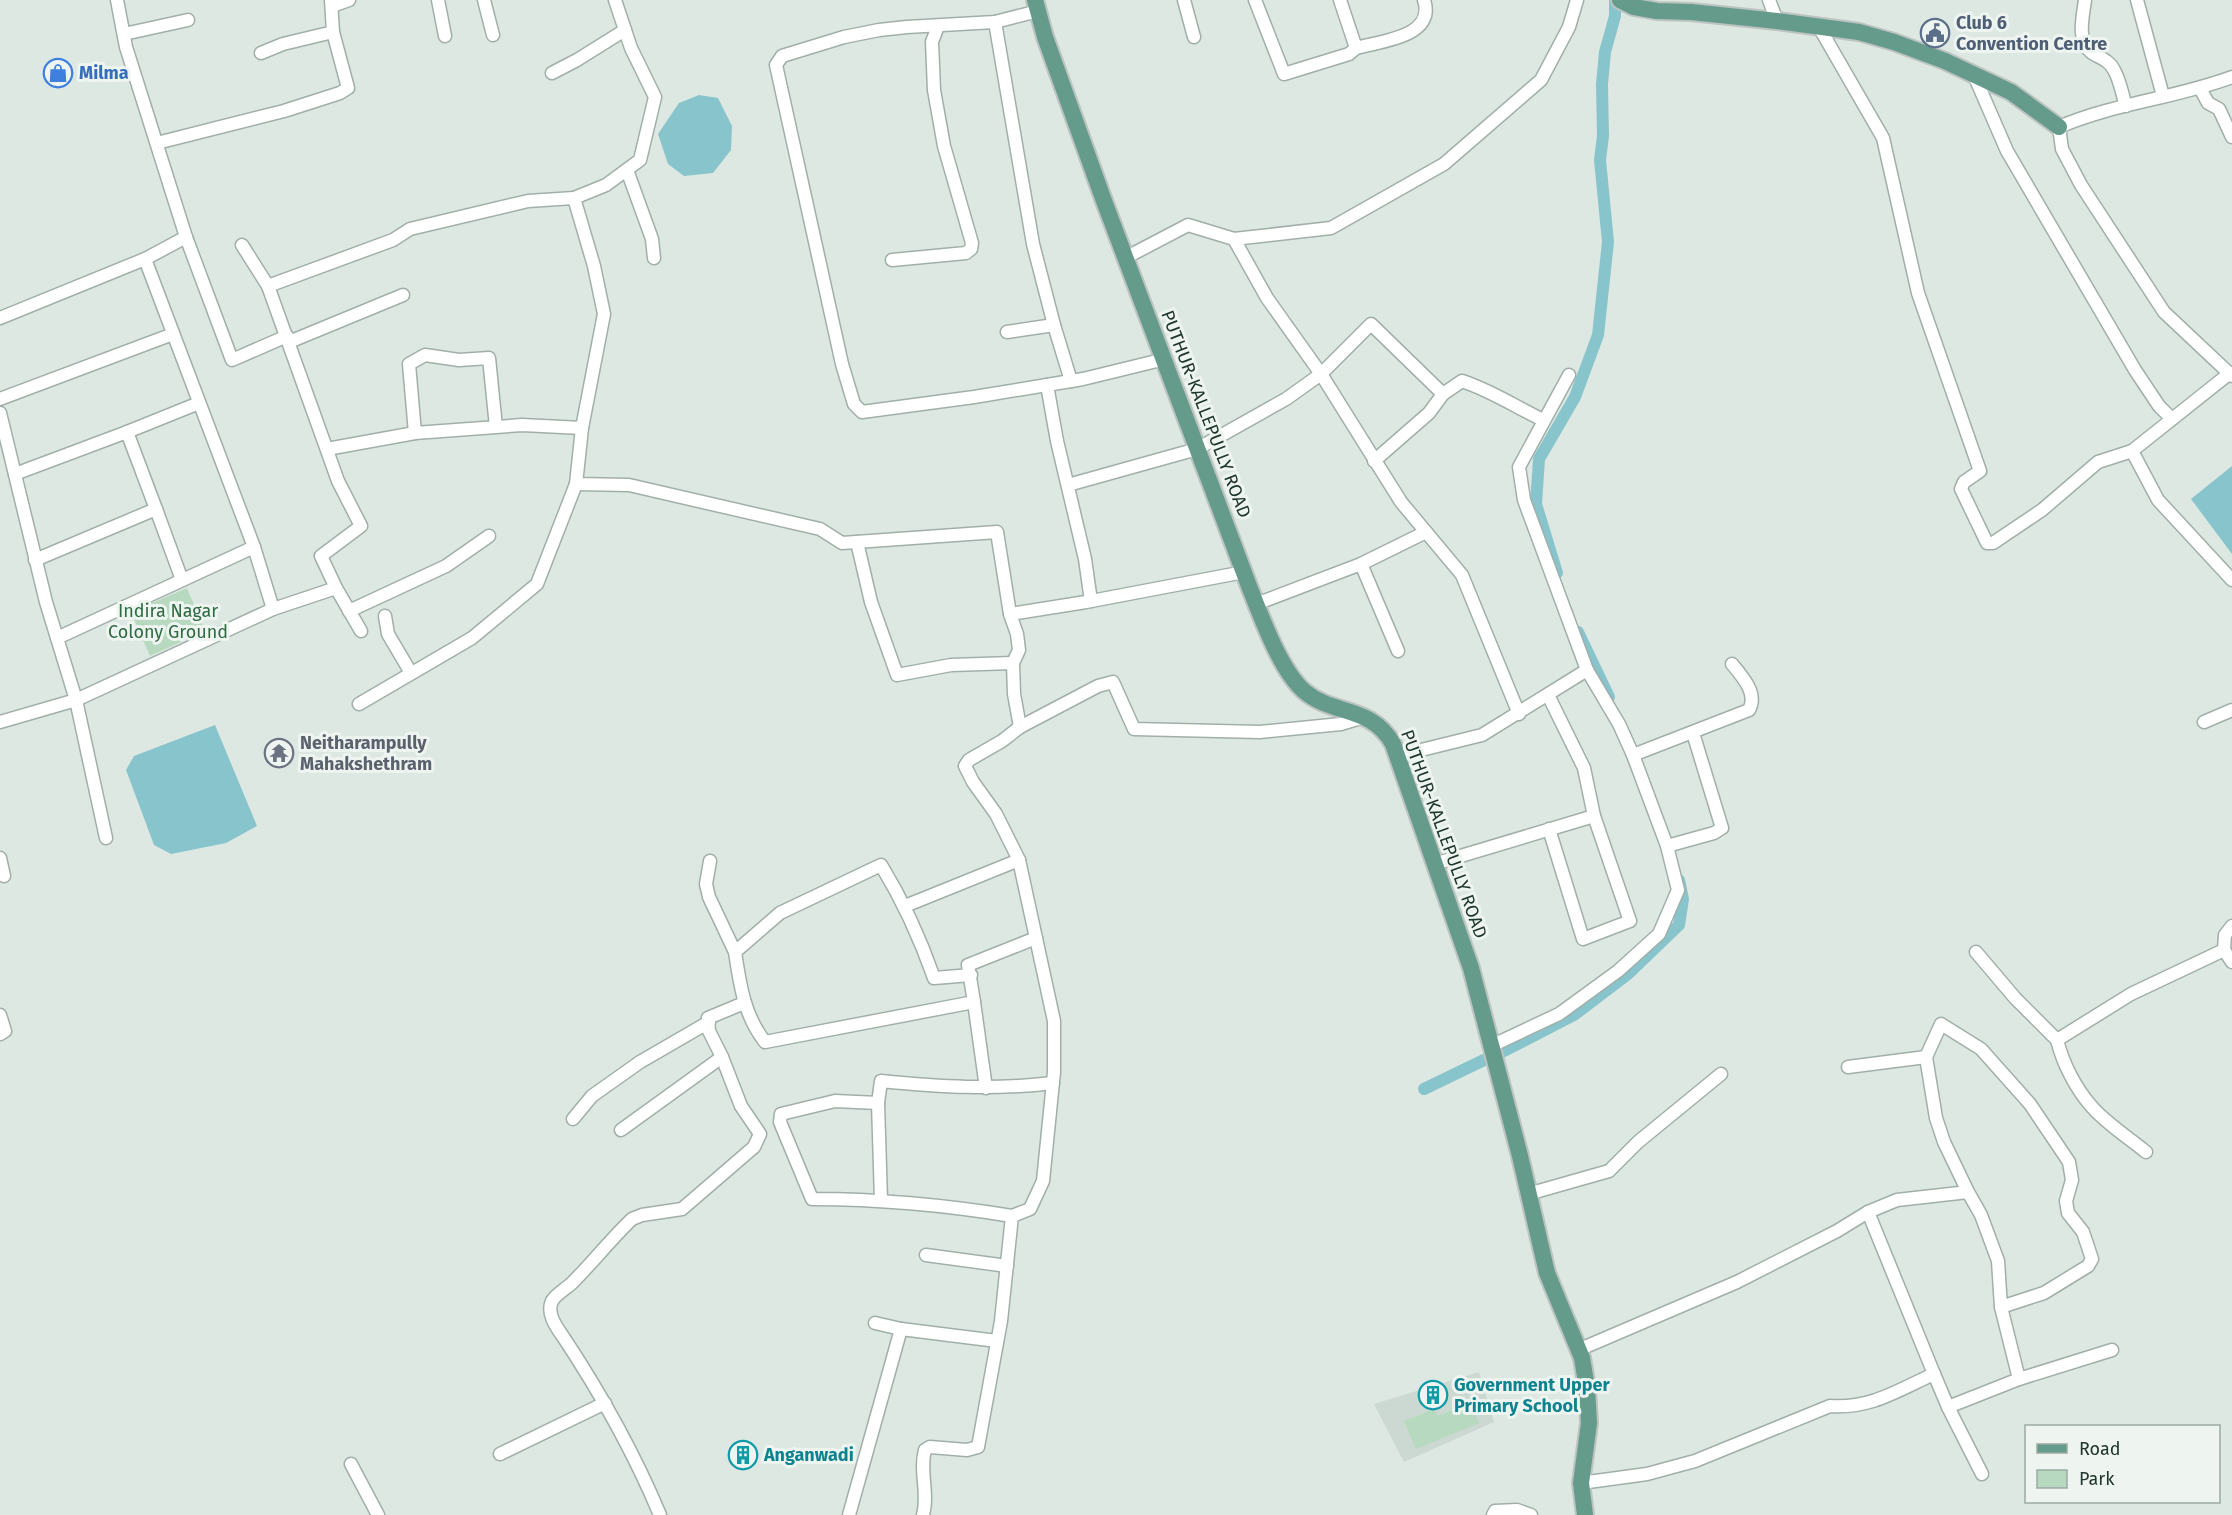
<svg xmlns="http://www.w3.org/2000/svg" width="2232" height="1515" font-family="'Fira Sans',sans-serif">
<rect width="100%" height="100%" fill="#dee8e3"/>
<path fill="#ccd8d2" d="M 1479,1372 L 1494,1422 L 1404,1462 L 1374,1404 Z"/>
<g fill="#b7d9bf">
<path d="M 187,588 L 205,631 L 150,656 L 131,612 Z"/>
<path d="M 1470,1403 L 1479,1423 L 1416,1449 L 1404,1421 L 1434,1409 L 1438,1416 Z"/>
</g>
<g fill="#88c4cb">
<path d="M 699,95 L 718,98 L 732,126 L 731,150 L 713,173 L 684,176 L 668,164 L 658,134 L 679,103 Z"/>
<path d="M 2232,466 L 2232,554 L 2191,499 Z"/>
<path d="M 215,725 L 257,826 L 226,843 L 171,854 L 154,845 L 126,770 L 134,756 Z"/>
</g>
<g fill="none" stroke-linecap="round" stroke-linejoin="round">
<g stroke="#88c4cb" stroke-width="12">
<path d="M 1557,573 L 1536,504 L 1539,459 L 1575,397 L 1598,335 L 1608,242 L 1600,160 L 1603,136 L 1602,84 L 1605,52 L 1615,16 L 1615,0"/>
<path d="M 1578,632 L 1609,697"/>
<path d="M 1502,1052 L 1574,1015 L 1628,974 L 1679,925 L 1683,899 L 1679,880"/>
<path d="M 1424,1089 L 1484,1060"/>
</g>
<g stroke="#a1afa9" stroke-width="15">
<g id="minor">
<path d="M 438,0 L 445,36"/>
<path d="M 484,0 L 493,35"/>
<path d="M 615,0 L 631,48 L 655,97 L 640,160 L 606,185 L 574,198 L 594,266 L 604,314 L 582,428 L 576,484 L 629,485 L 820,529 L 842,543 L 997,532 L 1010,614 L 1086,602 L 1244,572"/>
<path d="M 1184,0 L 1194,37"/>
<path d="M 1255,0 L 1284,74 L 1349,54 L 1356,48 C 1381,41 1436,37 1424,0"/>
<path d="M 1340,0 L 1356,48"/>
<path d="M 1769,0 L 1777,21"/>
<path d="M 2085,0 C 2083,16 2076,42 2092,53 C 2100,58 2109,60 2114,70 C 2120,80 2122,94 2126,106"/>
<path d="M 2137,0 L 2163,96"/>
<path d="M 332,6 L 349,0"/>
<path d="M 1038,11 L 995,22 L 907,27 L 879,30 L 844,37 L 782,56 L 776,65 L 842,364 L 854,404 L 862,412 L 974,397 L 1083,379 L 1165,359"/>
<path d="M 995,22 L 1033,244 L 1054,325"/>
<path d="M 1819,27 L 1883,138 L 1918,293 L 1980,471 L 1964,482 L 1961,489 L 1987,543 L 1993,543 L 2042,510 L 2098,462 L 2132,451"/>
<path d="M 124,34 L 188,20"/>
<path d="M 261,53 L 283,44 L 333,32"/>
<path d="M 552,73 L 577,60 L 625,30"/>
<path d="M 1974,75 L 2007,151 L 2135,370 L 2159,406 L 2172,419"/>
<path d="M 2232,77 C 2176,98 2115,103 2059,127 L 2062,149 L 2081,185 L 2164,312 L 2232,376"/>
<path d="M 2200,88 L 2208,103 L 2219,109 L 2232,137"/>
<path d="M 157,143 L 284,111 L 340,93 L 348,88 L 333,32 L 331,0"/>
<path d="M 627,170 L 652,239 L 654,258"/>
<path d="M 186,237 L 232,360 L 287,336"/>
<path d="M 1234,239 L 1267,298 L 1321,374 L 1401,502 L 1462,575 L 1519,714"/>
<path d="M 242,245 L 268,286 L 393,240 L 410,229 L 528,201 L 574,198"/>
<path d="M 1125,258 L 1188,225 L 1234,239 L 1331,228 L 1444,164 L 1541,80 L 1569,27 L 1577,0"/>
<path d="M 892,260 L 966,253 L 971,249 L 972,243 L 944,146 L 934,90 L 932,42 L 938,26"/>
<path d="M 268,286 L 338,481 L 361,526 L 321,556 L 336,588 L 273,609"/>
<path d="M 0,318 L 145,259"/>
<path d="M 1007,332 L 1054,325 L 1071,381"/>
<path d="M 289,342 L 403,295"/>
<path d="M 2230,373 L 2132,451 L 2158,500 L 2232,580"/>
<path d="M 1047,385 L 1057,441 L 1085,559 L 1091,601"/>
<path d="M 0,399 L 173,334"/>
<path d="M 0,413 L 46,602 L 76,700 L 106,838"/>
<path d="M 496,427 L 489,358 L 459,360 L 425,355 L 409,364 L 415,433 L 522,425 L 582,428"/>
<path d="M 127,432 L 199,403"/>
<path d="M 327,449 L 415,433"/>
<path d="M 1374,461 L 1429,413 L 1443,394 L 1462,381 C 1490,390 1516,407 1543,420"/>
<path d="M 15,474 L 127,432 L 156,509"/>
<path d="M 1068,485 L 1197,449 L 1286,399 L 1321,374 L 1371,324 L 1443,394"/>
<path d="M 857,542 L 871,602 L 897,675 L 951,665 L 1013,663"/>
<path d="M 35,560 L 156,509 L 182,580"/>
<path d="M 1361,564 L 1398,651"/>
<path d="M 336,588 L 361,631"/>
<path d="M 1256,604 L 1361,564 L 1426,532"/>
<path d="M 349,611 L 446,566 L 489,536"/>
<path d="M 385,616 L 388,634 L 411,673"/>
<path d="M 57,638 L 254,547"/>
<path d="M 1548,695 L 1584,768 L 1594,816"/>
<path d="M 359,704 L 472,638 L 537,584 L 576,484"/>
<path d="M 0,722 L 76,700 L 273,609 L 254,547 L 145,259 L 186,237 L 126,47 L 117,0"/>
<path d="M 2204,722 L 2232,710"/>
<path d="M 1020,727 L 1098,686 L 1113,682 L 1134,729 L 1260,732 L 1341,724 L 1364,717"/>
<path d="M 1633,755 L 1749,710 C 1758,694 1743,677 1732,664"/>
<path d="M 1397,756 L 1482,735 L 1587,670"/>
<path d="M 1667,846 L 1714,833 L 1722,828 L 1693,733"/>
<path d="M 0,858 L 4,876"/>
<path d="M 710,861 L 706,884 L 709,897 L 735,952"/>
<path d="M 1434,864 L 1594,816 L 1630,921 L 1583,939 L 1549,829"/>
<path d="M 905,906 L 1019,860"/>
<path d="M 2224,950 L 2225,935 L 2232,926"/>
<path d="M 1976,952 L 2015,998 L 2057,1040"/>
<path d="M 971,975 L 934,978 C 920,938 903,901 881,865 L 780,913 L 735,952 C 740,985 744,1015 765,1042 L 974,1002 L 986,1088"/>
<path d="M 974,1002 L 968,965 L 1036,938"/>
<path d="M 0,1015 L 5,1031 L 0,1034"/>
<path d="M 1491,1046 L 1559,1014 L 1618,971 L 1659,934 L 1678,890 L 1667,846 L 1633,755 L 1619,724 L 1587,670 L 1524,500 L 1519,467 L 1569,375"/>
<path d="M 1848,1067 L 1926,1057"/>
<path d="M 878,1103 L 881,1200"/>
<path d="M 573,1119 L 592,1096 L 640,1062 L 709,1022"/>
<path d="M 621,1130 L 722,1057"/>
<path d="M 2146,1152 C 2129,1138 2107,1124 2092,1107 C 2076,1089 2063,1064 2057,1040 L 2131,994 L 2224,950 L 2232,962"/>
<path d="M 1528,1194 L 1609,1171 L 1638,1142 L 1721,1074"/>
<path d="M 1868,1212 L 1934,1374"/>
<path d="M 1012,1216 C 945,1205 880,1199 812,1199 L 780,1122 L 781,1114 L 835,1101 L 878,1103 L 881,1081 C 941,1087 993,1090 1053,1083"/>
<path d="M 926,1255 L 1007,1266"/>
<path d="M 2001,1307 L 2019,1379"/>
<path d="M 875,1323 L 901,1329 L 997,1341"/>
<path d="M 1578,1350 L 1737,1282 L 1837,1231 L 1868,1212 L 1897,1200 L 1968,1192 L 1981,1215 L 1998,1261 L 2001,1307 L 2044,1293 L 2088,1266 L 2092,1259 L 2083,1232 L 2068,1213 L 2066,1201 L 2072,1180 L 2069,1162 L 2030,1104 L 1981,1049 L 1941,1024 L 1926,1057 L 1936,1118 L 1944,1142 L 1968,1192"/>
<path d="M 1948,1407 L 1982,1474"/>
<path d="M 500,1454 L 605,1403"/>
<path d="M 351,1464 L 378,1515"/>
<path d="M 1581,1483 L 1647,1474 L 1695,1461 L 1830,1406 C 1871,1409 1898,1390 1934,1374 L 1948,1407 L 2019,1379 L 2112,1350"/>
<path d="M 660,1515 C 634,1453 601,1394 564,1338 C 557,1328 546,1314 552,1301 C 556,1294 567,1288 572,1283 C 593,1262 611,1239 632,1219 L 642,1215 L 682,1209 L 754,1147 L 760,1134 L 741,1106 L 722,1057 L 709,1031 L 708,1018 L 744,1003"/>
<path d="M 849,1515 L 901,1329"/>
<path d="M 923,1515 C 929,1493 919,1471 925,1450 L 930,1447 L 967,1450 L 978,1447 L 1001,1321 L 1012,1216 L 1030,1209 L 1043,1181 L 1054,1072 L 1054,1021 L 1019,860 L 996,814 L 973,782 L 965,766 L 969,760 L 1002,741 L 1020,727 L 1014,694 L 1013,663 L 1019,650 L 1017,634 L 1010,614"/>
<path d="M 1493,1515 L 1495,1511 L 1517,1510 L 1531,1515"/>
</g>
</g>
<g stroke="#bcc3c1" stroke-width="20">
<g id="major">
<path d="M 1035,0 L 1045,37 L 1104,201 L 1249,586 C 1261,616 1280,670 1304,691 C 1333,716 1371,705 1393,744 L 1471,968 L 1520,1156 L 1547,1273 L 1582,1358 L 1587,1388 L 1589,1423 L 1581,1483 L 1585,1515"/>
<path d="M 1620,0 L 1634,7 L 1657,11 L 1691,12 L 1777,21 L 1859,32 L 1894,42 L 1945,61 L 2011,92 L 2059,127"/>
</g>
</g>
<use href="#minor" stroke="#fff" stroke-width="12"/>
<use href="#major" stroke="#659b8a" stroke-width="16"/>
</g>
<defs>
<g id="civic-ring" transform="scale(1.5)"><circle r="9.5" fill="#eef5f1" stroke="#5c6f8a" stroke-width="1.5"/><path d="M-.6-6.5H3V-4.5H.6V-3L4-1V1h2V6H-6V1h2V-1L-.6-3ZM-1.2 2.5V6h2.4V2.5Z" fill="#5c6f8a"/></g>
<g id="shop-ring" transform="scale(1.5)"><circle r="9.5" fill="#eef5f1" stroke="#3f7fe0" stroke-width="1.5"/><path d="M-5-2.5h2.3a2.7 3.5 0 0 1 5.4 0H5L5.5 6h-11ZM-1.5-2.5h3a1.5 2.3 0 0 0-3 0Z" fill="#3f7fe0"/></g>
<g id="temple-ring" transform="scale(1.5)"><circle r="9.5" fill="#eef5f1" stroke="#6b7280" stroke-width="1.5"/><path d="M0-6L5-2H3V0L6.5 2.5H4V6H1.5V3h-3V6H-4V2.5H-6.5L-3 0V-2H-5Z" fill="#6b7280"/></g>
<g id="building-ring" transform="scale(1.5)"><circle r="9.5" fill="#eef5f1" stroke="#0f9aa8" stroke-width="1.5"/><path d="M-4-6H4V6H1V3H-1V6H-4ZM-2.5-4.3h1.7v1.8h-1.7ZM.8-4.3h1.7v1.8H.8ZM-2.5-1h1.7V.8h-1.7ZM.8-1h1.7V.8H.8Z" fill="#0f9aa8"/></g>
</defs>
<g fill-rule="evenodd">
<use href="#civic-ring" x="1935" y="33"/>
<use href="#shop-ring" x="58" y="73"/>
<use href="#temple-ring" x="279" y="753"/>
<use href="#building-ring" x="1433" y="1395"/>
<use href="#building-ring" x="743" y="1455"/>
</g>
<g text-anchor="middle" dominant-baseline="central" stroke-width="6" stroke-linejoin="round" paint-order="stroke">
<g font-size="18" font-weight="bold" fill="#4e5e75" stroke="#eef5f1" text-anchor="start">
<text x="1956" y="23">Club 6<tspan x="1956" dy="21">Convention Centre</tspan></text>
</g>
<g font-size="18" font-weight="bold" fill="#366cbe" stroke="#eef5f1" text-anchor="start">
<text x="79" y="73">Milma</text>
</g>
<g font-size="18" fill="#20372f" stroke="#eef5f1">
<text transform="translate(1206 414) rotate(69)">PUTHUR-KALLEPULLY ROAD</text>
<text transform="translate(1444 834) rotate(70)">PUTHUR-KALLEPULLY ROAD</text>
</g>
<g font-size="18" fill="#2e6b42" stroke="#eef5f1">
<text x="168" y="611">Indira Nagar<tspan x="168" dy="21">Colony Ground</tspan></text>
</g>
<g font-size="18" font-weight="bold" fill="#5b616d" stroke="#eef5f1" text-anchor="start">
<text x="300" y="743">Neitharampully<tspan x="300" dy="21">Mahakshethram</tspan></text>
</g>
<g font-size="18" font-weight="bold" fill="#0d838f" stroke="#eef5f1" text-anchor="start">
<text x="1454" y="1385">Government Upper<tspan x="1454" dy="21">Primary School</tspan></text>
<text x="764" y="1455">Anganwadi</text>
</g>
</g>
<rect x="2025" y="1425" width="195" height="78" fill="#eef5f1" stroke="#9ca9a3" stroke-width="1.5"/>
<rect x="2037" y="1444" width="30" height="9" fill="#659b8a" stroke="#9ca9a3" stroke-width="1.5"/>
<text x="2079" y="1455" font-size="18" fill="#20372f">Road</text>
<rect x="2037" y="1470" width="30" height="18" fill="#b7d9bf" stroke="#9ca9a3" stroke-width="1.5"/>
<text x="2079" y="1485" font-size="18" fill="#20372f">Park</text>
</svg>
